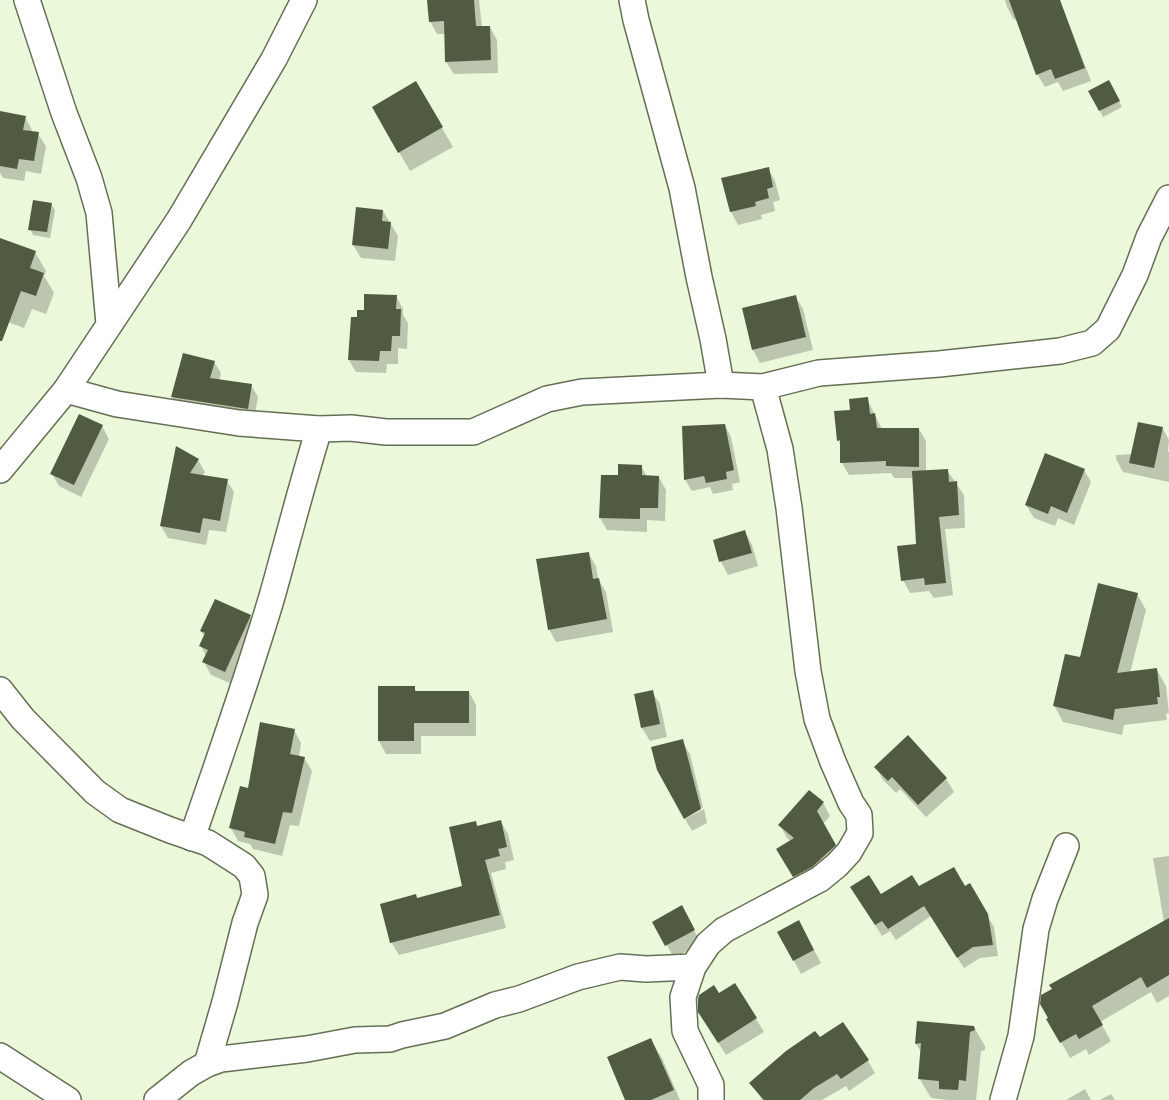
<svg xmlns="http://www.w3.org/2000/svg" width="1169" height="1100" font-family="'Titillium Web',sans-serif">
<rect width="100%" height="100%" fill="#ebf8da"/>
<g fill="#0003">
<path d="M 428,0 L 479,0 L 482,27 L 490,27 L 497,40 L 498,73 L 454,74 L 446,62 L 446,34 L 437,34 L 430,21 Z"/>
<path d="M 1005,0 L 1060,0 L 1091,81 L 1063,91 L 1058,82 L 1045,87 L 1037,74 L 1017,19 L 1014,20 L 1007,7 Z"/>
<path d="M 416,83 L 453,147 L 410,171 L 373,107 Z"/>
<path d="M 1112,87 L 1122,107 L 1103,117 L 1090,91 Z"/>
<path d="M 0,113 L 25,117 L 32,130 L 32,133 L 38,134 L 46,146 L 41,174 L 26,171 L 24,181 L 3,178 L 0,173 Z"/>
<path d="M 768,168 L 775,181 L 780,200 L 773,202 L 775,211 L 761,215 L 762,219 L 738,225 L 731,212 L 723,179 Z"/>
<path d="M 51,204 L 55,210 L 50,238 L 33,235 L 30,229 Z"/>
<path d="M 357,208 L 383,211 L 398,236 L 395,261 L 361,258 L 353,245 Z"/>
<path d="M 0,239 L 35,252 L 46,271 L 44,276 L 54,293 L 46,314 L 32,309 L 24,328 L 0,319 Z"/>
<path d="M 396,296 L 403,309 L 403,315 L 408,323 L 407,349 L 398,348 L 398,364 L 387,364 L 386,373 L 356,372 L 349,360 L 358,318 Z"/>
<path d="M 795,296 L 803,309 L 813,350 L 760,363 L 753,350 L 743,309 Z"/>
<path d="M 214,362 L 221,373 L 219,381 L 251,385 L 258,397 L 254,420 L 179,408 L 172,396 Z"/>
<path d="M 867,399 L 882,429 L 919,429 L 926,441 L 926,472 L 947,470 L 964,495 L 965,528 L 945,529 L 953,595 L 934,598 L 929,591 L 910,593 L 903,580 L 917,545 L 914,478 L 894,478 L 891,473 L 849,475 L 842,463 L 841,446 L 838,440 L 851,411 Z"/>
<path d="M 725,425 L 731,437 L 740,482 L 732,484 L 733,490 L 713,494 L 710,487 L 692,491 L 685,480 Z"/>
<path d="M 102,426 L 109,439 L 81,497 L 59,486 L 52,474 Z"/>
<path d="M 1163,429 L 1169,440 L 1168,452 L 1169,452 L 1169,482 L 1123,472 L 1116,459 L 1116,455 L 1132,454 Z"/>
<path d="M 176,447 L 198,460 L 205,472 L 202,476 L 227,481 L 234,492 L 226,532 L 209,530 L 206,545 L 168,538 L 161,526 Z"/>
<path d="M 641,466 L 647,477 L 659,477 L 666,490 L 665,521 L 647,520 L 647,532 L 607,530 L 600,518 L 619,476 Z"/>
<path d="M 1084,470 L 1091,482 L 1074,525 L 1058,518 L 1055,526 L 1034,518 L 1026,505 Z"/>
<path d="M 745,532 L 752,545 L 758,566 L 728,575 L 721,562 L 715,541 Z"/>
<path d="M 588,553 L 596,566 L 598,579 L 606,592 L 613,632 L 556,642 L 549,629 Z"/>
<path d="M 1137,594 L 1146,610 L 1130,673 L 1157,670 L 1166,686 L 1169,713 L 1166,714 L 1167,720 L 1124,725 L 1122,735 L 1063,722 L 1054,705 Z"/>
<path d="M 250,616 L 258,629 L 232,684 L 211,675 L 204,662 L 206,656 L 201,646 L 205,637 L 201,631 Z"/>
<path d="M 414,687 L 417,693 L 469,692 L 476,705 L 476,736 L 421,736 L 421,754 L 386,754 L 379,741 Z"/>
<path d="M 652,692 L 660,704 L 667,737 L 650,741 L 642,728 L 636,695 Z"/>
<path d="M 294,730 L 301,743 L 299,757 L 304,758 L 312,771 L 299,826 L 290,825 L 282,856 L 253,849 L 250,844 L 238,841 L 231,828 L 249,790 Z"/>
<path d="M 907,737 L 946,779 L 954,792 L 926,817 L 900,789 L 896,793 L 883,780 L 876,767 Z"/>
<path d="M 682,741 L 690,754 L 703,807 L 684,817 Z"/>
<path d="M 823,803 L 830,816 L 823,824 L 843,858 L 801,889 L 778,849 L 791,841 L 787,838 L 780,825 Z"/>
<path d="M 704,809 L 707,823 L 692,831 L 685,819 Z"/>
<path d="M 476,822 L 478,827 L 501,822 L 508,834 L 514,860 L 505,862 L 506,869 L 491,873 L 506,928 L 399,955 L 391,942 L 417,899 L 463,887 Z"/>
<path d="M 1169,856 L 1169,996 L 1157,1003 L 1151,992 L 1100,1022 L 1111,1041 L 1089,1055 L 1086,1049 L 1070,1058 L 1048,1019 L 1164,922 L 1153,858 Z"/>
<path d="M 969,885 L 994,927 L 998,956 L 980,958 L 964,968 L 931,916 L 896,940 L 890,931 L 882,936 L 858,898 L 881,896 L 918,887 L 965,888 Z"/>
<path d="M 681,907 L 701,943 L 674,958 L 654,922 Z"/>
<path d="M 779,932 L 806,935 L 821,963 L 801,974 Z"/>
<path d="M 735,985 L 764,1032 L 726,1055 L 707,1025 L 718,995 Z"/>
<path d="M 918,1023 L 974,1027 L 985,1046 L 985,1050 L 981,1051 L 976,1100 L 947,1100 L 931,1098 L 919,1078 L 922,1053 L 916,1044 Z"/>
<path d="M 650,1039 L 662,1058 L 680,1100 L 627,1100 Z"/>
<path d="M 819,1039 L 868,1061 L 875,1073 L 849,1091 L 846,1086 L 822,1100 L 762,1100 L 751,1083 Z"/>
<path d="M 1085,1089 L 1091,1100 L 1066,1100 Z"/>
<path d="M 1111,1094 L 1115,1100 L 1100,1100 Z"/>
</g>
<g fill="#515b41">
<path d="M 427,0 L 474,0 L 476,26 L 490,26 L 491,60 L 445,62 L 444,21 L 429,22 Z"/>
<path d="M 1009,0 L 1060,0 L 1085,68 L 1055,79 L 1051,69 L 1036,75 Z"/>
<path d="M 1109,80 L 1120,101 L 1099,111 L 1088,91 Z"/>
<path d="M 416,81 L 443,127 L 398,153 L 372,107 Z"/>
<path d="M 0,111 L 26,116 L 23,130 L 39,132 L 34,161 L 19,159 L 17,169 L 0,166 Z"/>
<path d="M 769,167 L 773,187 L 767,189 L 769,198 L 755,202 L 756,206 L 730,212 L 721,178 Z"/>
<path d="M 33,200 L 52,203 L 47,232 L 28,230 Z"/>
<path d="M 356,207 L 383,210 L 382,221 L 391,222 L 388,249 L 352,245 Z"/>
<path d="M 0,238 L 36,251 L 30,268 L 44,273 L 36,296 L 21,291 L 2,341 L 0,341 Z"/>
<path d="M 364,294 L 397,295 L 396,309 L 401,309 L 400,336 L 392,336 L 391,351 L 380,351 L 379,361 L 348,360 L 351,317 L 357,317 L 357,310 L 364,310 Z"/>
<path d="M 796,295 L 806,337 L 752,350 L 742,308 Z"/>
<path d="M 183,353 L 215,361 L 210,378 L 252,384 L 248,409 L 171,397 Z"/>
<path d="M 868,397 L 870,414 L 875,413 L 877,428 L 919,428 L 919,467 L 886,466 L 886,461 L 840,463 L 840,440 L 837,441 L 834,411 L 850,410 L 849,399 Z"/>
<path d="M 79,414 L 103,425 L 74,485 L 50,474 Z"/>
<path d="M 1138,422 L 1163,427 L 1154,468 L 1129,463 Z"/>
<path d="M 725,424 L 734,470 L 726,472 L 727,479 L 706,483 L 704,476 L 684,480 L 682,426 Z"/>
<path d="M 176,446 L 199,459 L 190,473 L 228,479 L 220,521 L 203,518 L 200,533 L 160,526 Z"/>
<path d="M 1045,453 L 1085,469 L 1067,513 L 1051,506 L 1048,514 L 1025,505 Z"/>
<path d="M 618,464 L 642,465 L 642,475 L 659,476 L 658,508 L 640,508 L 640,519 L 599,518 L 601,475 L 618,475 Z"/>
<path d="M 948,469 L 949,482 L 957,481 L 959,515 L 939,517 L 946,583 L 925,585 L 924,578 L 901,581 L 897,546 L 916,544 L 912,471 Z"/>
<path d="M 745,530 L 752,553 L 719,562 L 713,540 Z"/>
<path d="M 589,552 L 593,579 L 599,578 L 607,619 L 548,630 L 536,559 Z"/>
<path d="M 1098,583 L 1138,593 L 1117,673 L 1157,668 L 1160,697 L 1157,697 L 1158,704 L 1115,709 L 1113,720 L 1053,706 L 1065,654 L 1080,657 Z"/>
<path d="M 215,599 L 251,615 L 225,672 L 202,662 L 208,650 L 199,646 L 205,633 L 200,631 Z"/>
<path d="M 378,686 L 415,686 L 415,691 L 469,691 L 469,723 L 414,723 L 414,741 L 378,741 Z"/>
<path d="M 653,690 L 660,724 L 641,728 L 634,694 Z"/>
<path d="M 260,722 L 295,729 L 290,754 L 305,757 L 292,813 L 283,812 L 275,844 L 244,837 L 245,832 L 229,828 L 240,786 L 248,788 Z"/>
<path d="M 908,735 L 947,778 L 918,805 L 892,777 L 888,781 L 874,767 Z"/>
<path d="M 683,739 L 701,809 L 684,819 L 657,770 L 651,747 Z"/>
<path d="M 809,790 L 824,802 L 817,811 L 836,845 L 812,867 L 793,877 L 776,849 L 794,838 L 778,825 Z"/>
<path d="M 501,820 L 507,847 L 498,849 L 500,856 L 485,860 L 500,915 L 390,943 L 380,904 L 416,894 L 417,898 L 462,886 L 449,827 L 476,821 L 477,826 Z"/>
<path d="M 954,867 L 965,886 L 970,883 L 988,914 L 993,945 L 973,947 L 957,958 L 924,906 L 888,929 L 882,921 L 875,925 L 850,887 L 869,875 L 881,894 L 912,875 L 919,886 Z"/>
<path d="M 682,905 L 695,930 L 665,946 L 652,922 Z"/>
<path d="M 1169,918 L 1169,975 L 1147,988 L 1141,977 L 1092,1006 L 1103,1025 L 1079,1039 L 1076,1034 L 1060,1043 L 1046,1019 L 1048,1018 L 1040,1004 L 1041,995 L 1052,989 L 1049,985 Z"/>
<path d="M 799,920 L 814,950 L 793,961 L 777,932 Z"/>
<path d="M 735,983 L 757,1018 L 718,1043 L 698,1012 L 698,999 L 699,995 L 714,985 L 719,993 Z"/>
<path d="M 917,1021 L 974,1026 L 975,1030 L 970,1032 L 966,1081 L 959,1080 L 958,1090 L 939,1089 L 939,1081 L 918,1079 L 921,1043 L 915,1044 Z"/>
<path d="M 843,1022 L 869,1060 L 841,1079 L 837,1074 L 814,1088 L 800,1100 L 764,1100 L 749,1083 L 786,1051 L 815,1031 L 820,1037 Z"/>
<path d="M 651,1038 L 674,1090 L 651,1100 L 625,1100 L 607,1057 Z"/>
</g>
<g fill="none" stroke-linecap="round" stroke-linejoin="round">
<g stroke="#656f55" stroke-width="28">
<g id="minor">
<path d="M 27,0 L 64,113 L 89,178 L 99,213 L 109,324"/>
<path d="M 632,0 L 636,20 L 682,188 L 699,277 L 713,339 L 721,385"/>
<path d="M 66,390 L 117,404 L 239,423 L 319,429 L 351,428 L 386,432 L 473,432 L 547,399 L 582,392 L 721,385 L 763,387 L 819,373 L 939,364 L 1060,351 L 1092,343 L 1108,329 L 1135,275 L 1149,237 L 1169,198"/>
<path d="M 0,470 L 66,390 L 179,220 L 274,59 L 304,0"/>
<path d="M 0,690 L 23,719 L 95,792 L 120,810 L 170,830 L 208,843 L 244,866 L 252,876 L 255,895 L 245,923 L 225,1002 L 207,1064"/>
<path d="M 192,838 C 220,756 249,675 273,593 C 288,539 302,484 319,429"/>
<path d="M 0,1056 L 68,1100"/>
<path d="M 157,1100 L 191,1073 L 207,1064 L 221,1059 L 307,1049 L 355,1040 L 390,1039 L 402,1035 L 445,1026 L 495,1005 L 519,999 L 578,977 L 620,967 L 646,969 L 693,967"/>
<path d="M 711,1100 L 711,1085 L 685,1031 L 683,997 L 693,967 L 708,944 L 724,930 L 820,879 L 837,865 L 849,852 L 860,833 L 859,815 L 851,803 L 833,762 L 817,719 L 808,671 L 789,508 L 780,449 L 763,387"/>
<path d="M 1003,1100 L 1021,1036 L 1036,929 L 1045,899 L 1066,846"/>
</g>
</g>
<use href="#minor" stroke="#fff" stroke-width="25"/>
</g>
</svg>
